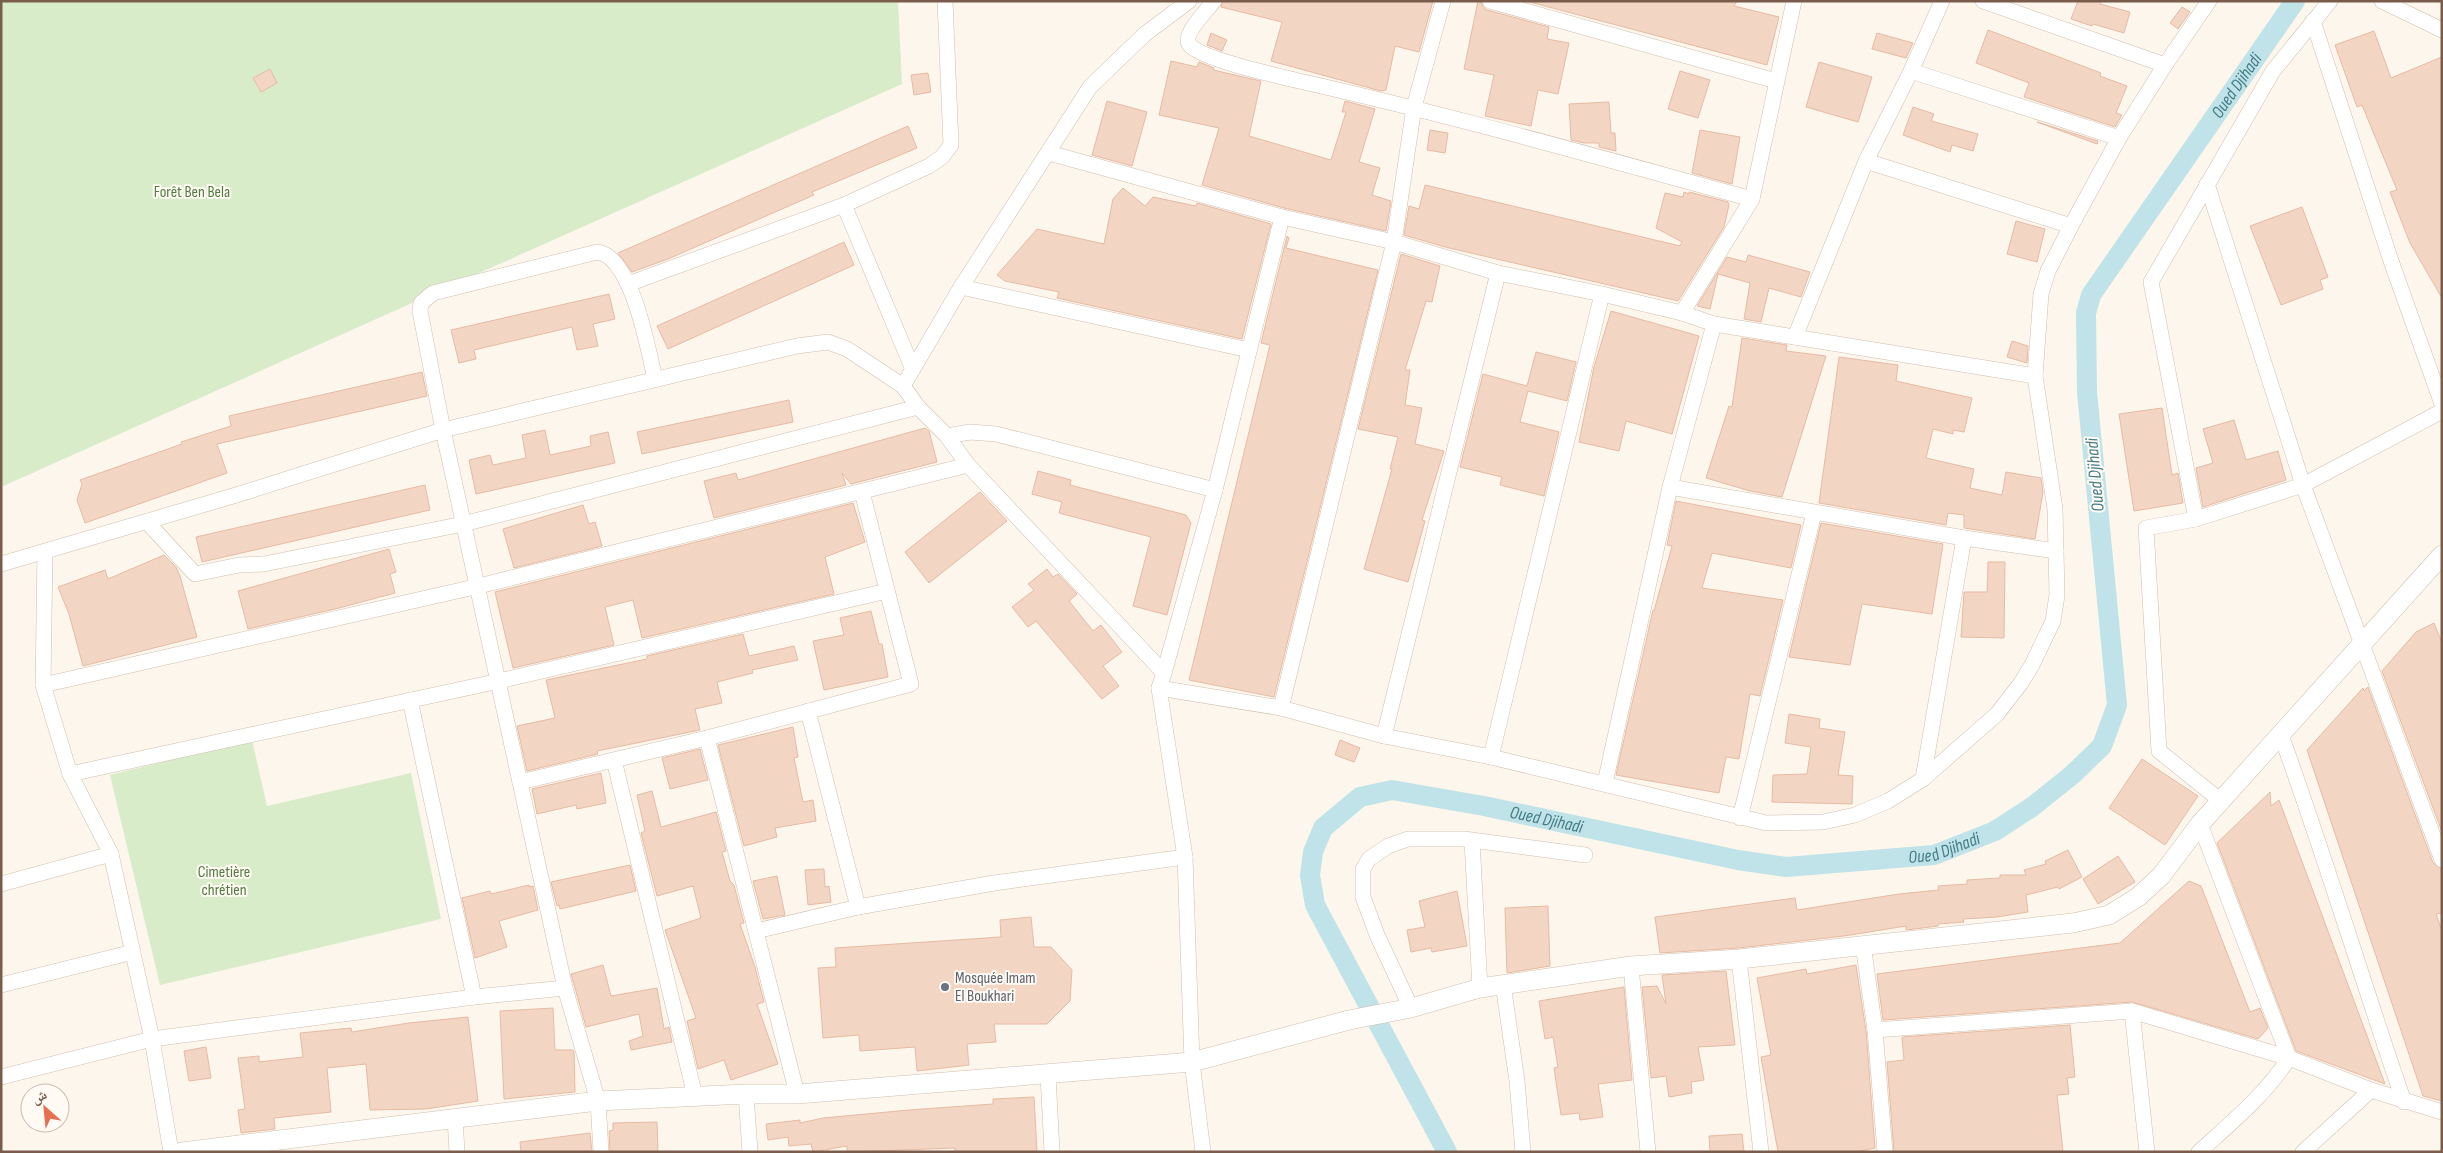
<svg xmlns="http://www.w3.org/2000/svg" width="2443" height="1153" font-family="'Sofia Sans Condensed','Noto Naskh Arabic',sans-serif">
<rect width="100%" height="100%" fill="#fdf6ec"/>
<g fill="#d8ecc9">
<path d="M 1,1 L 898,1 L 902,84 L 1,487 Z"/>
<path d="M 252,740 L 267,806 L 411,773 L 441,919 L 160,985 L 110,775 Z"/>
</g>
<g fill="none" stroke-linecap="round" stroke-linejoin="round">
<path stroke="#bfe3e8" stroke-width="20" id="s1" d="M 1447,1152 L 1315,905 L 1310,875 L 1313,852 L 1323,828 L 1360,797 L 1392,790 L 1484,806 L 1738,860 L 1786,867 L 1934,855 L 1995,831 L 2032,807 L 2072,775 L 2102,746 L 2117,705 L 2087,392 L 2086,313 L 2091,295 L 2295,1"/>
</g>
<g fill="#f3d5c3" stroke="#e6bba3">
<path d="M 1223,1 L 1433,1 L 1419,52 L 1395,46 L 1386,90 L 1381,91 L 1271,61 L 1282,22 L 1221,7 Z"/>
<path d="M 1478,1 L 1481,1 L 1483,7 L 1487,10 L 1549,27 L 1547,39 L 1569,43 L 1558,94 L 1538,90 L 1531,126 L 1485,116 L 1494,75 L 1464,69 Z"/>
<path d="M 1526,1 L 1737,1 L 1734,6 L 1779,17 L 1767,65 Z"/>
<path d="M 2078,1 L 2101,1 L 2100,4 L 2130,12 L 2124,33 L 2093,24 L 2092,26 L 2071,19 Z"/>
<path d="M 2182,7 L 2190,12 L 2178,29 L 2170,23 Z"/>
<path d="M 1988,30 L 2101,73 L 2100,76 L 2127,86 L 2116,113 L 2122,115 L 2115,127 L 2024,97 L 2029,83 L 1976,63 Z"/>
<path d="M 2374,31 L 2391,78 L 2442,57 L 2442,298 L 2410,243 L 2390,192 L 2397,190 L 2362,105 L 2357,107 L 2335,45 Z"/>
<path d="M 1211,33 L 1227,40 L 1222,51 L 1207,45 Z"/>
<path d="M 1877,33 L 1913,43 L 1906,58 L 1872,49 Z"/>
<path d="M 1171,61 L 1197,67 L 1199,62 L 1214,68 L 1213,70 L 1261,81 L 1249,136 L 1331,160 L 1346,112 L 1342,112 L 1345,101 L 1375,109 L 1359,162 L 1380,168 L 1372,195 L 1391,201 L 1386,231 L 1284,208 L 1202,185 L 1219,128 L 1159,115 Z"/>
<path d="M 1819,62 L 1872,77 L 1858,122 L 1806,107 Z"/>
<path d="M 270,69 L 277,83 L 261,92 L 253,78 Z"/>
<path d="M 1680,71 L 1710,80 L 1698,118 L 1668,109 Z"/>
<path d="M 928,73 L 931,92 L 914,95 L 911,75 Z"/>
<path d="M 1107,101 L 1147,112 L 1132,166 L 1092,155 Z"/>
<path d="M 1609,102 L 1611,133 L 1615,133 L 1616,151 L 1599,147 L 1599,143 L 1584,143 L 1571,140 L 1569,104 Z"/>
<path d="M 1913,107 L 1934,114 L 1931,121 L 1978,134 L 1973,151 L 1952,145 L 1950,152 L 1903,135 Z"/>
<path d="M 2037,122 L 2098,141 L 2097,144 Z"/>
<path d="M 908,126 L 917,148 L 812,192 L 814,195 L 668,259 L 632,272 L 618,253 Z"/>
<path d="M 1430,130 L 1448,133 L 1445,153 L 1427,150 Z"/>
<path d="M 1700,130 L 1740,137 L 1732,184 L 1692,173 Z"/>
<path d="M 1425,185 L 1680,246 L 1682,242 L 1656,228 L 1665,193 L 1683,197 L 1684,192 L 1689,194 L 1689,192 L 1728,202 L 1729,205 L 1724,227 L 1678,301 L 1445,247 L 1404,235 L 1409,206 L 1419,209 Z"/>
<path d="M 1123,188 L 1145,206 L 1153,197 L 1196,206 L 1197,203 L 1271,224 L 1242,339 L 1057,298 L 1059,292 L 1005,281 L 997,275 L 1037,229 L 1104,244 L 1113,199 Z"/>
<path d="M 2302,207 L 2328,277 L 2320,280 L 2323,289 L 2281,305 L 2250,226 Z"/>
<path d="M 2016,221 L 2045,229 L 2037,262 L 2007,254 Z"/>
<path d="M 1287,236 L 1289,238 L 1286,248 L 1378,270 L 1274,697 L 1189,680 L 1270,345 L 1261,343 Z"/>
<path d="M 844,242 L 854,265 L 668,349 L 657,326 Z"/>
<path d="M 1401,254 L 1440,266 L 1432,302 L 1426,301 L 1405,370 L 1410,370 L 1405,405 L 1422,408 L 1415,444 L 1444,451 L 1422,520 L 1425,521 L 1408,582 L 1364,569 L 1392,469 L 1390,469 L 1398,437 L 1358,429 Z"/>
<path d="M 1748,255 L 1810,272 L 1801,297 L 1769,288 L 1761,322 L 1744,319 L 1750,283 L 1718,274 L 1710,309 L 1697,306 L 1727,257 L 1746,262 Z"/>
<path d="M 609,294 L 615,319 L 593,324 L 598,346 L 577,350 L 572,327 L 474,350 L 476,359 L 459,363 L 451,330 Z"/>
<path d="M 1611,311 L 1699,336 L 1672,434 L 1626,421 L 1619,451 L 1579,442 L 1594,367 Z"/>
<path d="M 1742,338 L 1787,345 L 1786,351 L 1826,356 L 1782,497 L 1750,491 L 1706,478 L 1729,406 L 1732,407 Z"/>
<path d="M 2012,341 L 2028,346 L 2027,363 L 2007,357 Z"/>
<path d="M 1536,352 L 1576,362 L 1567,401 L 1528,391 L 1520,422 L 1559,432 L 1544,496 L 1500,485 L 1502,477 L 1460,467 L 1483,374 L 1527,386 Z"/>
<path d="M 1839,357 L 1898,365 L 1896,381 L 1972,398 L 1964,432 L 1953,430 L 1953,434 L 1933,429 L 1926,458 L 1974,469 L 1970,488 L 2002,495 L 2006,472 L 2041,478 L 2043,492 L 2035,539 L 1964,528 L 1964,515 L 1948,513 L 1946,525 L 1819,503 Z"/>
<path d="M 422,372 L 427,396 L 217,444 L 227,473 L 85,523 L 77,500 L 82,484 L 80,480 L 182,444 L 181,442 L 231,426 L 229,416 Z"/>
<path d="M 789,400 L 793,422 L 642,454 L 637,432 Z"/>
<path d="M 2162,408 L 2172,475 L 2178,473 L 2183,503 L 2134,511 L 2119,414 Z"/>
<path d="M 2234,420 L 2246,460 L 2278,451 L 2286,480 L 2203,507 L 2196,468 L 2213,463 L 2203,429 Z"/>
<path d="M 925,428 L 929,431 L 937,462 L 851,484 L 842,473 L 846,485 L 714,518 L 704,481 L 736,473 L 738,480 Z"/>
<path d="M 545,430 L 550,455 L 591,446 L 590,436 L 608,432 L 615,463 L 476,494 L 469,460 L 490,455 L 493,465 L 526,458 L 522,435 Z"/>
<path d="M 1038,471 L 1071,480 L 1070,485 L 1186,515 L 1191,523 L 1167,615 L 1133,606 L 1151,537 L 1059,513 L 1062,502 L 1032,494 Z"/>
<path d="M 425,485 L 430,510 L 202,562 L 196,537 Z"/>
<path d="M 980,492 L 1007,521 L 929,583 L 905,552 Z"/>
<path d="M 1676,501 L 1801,525 L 1791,568 L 1712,553 L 1702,588 L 1783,600 L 1760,696 L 1750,694 L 1739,759 L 1726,757 L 1719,793 L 1616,775 L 1653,610 L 1654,611 L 1672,546 L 1667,545 Z"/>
<path d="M 853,503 L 865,542 L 825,557 L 834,594 L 642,638 L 633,600 L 605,607 L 614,645 L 513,668 L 495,592 Z"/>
<path d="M 583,505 L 589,524 L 595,522 L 602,546 L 514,568 L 503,529 Z"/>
<path d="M 1821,523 L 1943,544 L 1932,614 L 1862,604 L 1850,665 L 1789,657 Z"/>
<path d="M 389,549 L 396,572 L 390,574 L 395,593 L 339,608 L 248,629 L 238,591 Z"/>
<path d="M 164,555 L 176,567 L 180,576 L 197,637 L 83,666 L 69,614 L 58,587 L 105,570 L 108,579 Z"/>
<path d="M 1988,562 L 2005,562 L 2004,638 L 1961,637 L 1964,592 L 1987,592 Z"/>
<path d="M 1047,569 L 1053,577 L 1058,574 L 1077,594 L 1069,601 L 1093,631 L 1101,625 L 1122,652 L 1103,666 L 1119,686 L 1102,699 L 1036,621 L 1028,627 L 1012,607 L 1034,590 L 1028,584 Z"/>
<path d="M 871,611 L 879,644 L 882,644 L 888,677 L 824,690 L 813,641 L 844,635 L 840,618 Z"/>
<path d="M 2434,623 L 2442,643 L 2442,832 L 2382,671 L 2416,632 Z"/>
<path d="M 743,634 L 749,656 L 794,646 L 798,660 L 752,670 L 753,673 L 717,682 L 722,703 L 695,709 L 700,730 L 597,751 L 598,754 L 527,771 L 517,726 L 555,718 L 546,680 L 647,659 L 647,656 Z"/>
<path d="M 2368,687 L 2433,863 L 2442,869 L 2442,913 L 2436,914 L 2442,931 L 2442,1101 L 2423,1096 L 2307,750 L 2363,688 L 2364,691 Z"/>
<path d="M 1789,714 L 1820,719 L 1819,728 L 1845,732 L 1838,775 L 1853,776 L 1852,804 L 1772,802 L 1773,775 L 1807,774 L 1811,747 L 1785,743 Z"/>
<path d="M 793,727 L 798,757 L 794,758 L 803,802 L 813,800 L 816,821 L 775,828 L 777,837 L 744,846 L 718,745 Z"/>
<path d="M 1340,740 L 1360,748 L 1354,762 L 1335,755 Z"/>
<path d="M 700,749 L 708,780 L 670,789 L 662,758 Z"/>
<path d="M 2142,759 L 2198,796 L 2165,845 L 2109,808 Z"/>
<path d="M 601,773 L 606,803 L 577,809 L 576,805 L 537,814 L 532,789 Z"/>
<path d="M 652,791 L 661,827 L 716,812 L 726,851 L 722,852 L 730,881 L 734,885 L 744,923 L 740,924 L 755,967 L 764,1002 L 757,1004 L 778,1064 L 731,1080 L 724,1060 L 698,1069 L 687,1021 L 696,1018 L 665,930 L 701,918 L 693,886 L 657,896 L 641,833 L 645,831 L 637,795 Z"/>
<path d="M 2270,792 L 2271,806 L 2279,800 L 2385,1084 L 2296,1051 L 2217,843 Z"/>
<path d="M 2068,850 L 2082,877 L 2059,889 L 2058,887 L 2026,895 L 2028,912 L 1997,917 L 1963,919 L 1964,922 L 1938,924 L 1938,926 L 1906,930 L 1906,926 L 1844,936 L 1738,948 L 1660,953 L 1655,917 L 1795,898 L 1797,910 L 1899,894 L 1939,890 L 1938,886 L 1967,884 L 1967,880 L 2000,878 L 2000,875 L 2026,875 L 2024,870 L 2046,864 L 2045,861 Z"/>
<path d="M 2118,856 L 2135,882 L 2098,904 L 2083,879 Z"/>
<path d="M 630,865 L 636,891 L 560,909 L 559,905 L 557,906 L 551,882 Z"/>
<path d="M 824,869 L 825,887 L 829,886 L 831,902 L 808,905 L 805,870 Z"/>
<path d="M 777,876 L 785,915 L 763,919 L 753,881 Z"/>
<path d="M 2189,881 L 2201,886 L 2250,1012 L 2260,1008 L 2268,1028 L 2258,1039 L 2132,1002 L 1883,1020 L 1877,974 L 2120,943 Z"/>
<path d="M 529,885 L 529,887 L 533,886 L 538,910 L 499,921 L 507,947 L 475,958 L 462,898 L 490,891 L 491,894 Z"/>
<path d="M 1457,891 L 1467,946 L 1432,952 L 1431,948 L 1411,952 L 1407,930 L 1425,927 L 1419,901 Z"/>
<path d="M 1548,906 L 1550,966 L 1507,973 L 1505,908 Z"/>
<path d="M 1031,917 L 1034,947 L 1051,947 L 1072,970 L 1070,1001 L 1047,1024 L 994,1024 L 996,1042 L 967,1044 L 969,1065 L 917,1071 L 915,1047 L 860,1051 L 859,1035 L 823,1038 L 818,968 L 836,967 L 835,948 L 1001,937 L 1000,920 Z"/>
<path d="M 603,965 L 611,996 L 657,988 L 664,1029 L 669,1027 L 672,1042 L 631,1050 L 629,1041 L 643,1036 L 639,1014 L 586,1027 L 571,974 Z"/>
<path d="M 1856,965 L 1866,1031 L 1875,1148 L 1855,1152 L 1778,1152 L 1761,1057 L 1771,1055 L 1757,978 L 1806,969 L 1807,974 Z"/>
<path d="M 1726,971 L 1735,1045 L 1698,1047 L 1704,1080 L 1691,1082 L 1692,1093 L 1669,1097 L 1666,1076 L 1651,1078 L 1642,987 L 1657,986 L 1666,1004 L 1662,975 Z"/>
<path d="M 1624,987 L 1632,1080 L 1598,1084 L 1603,1117 L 1580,1120 L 1579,1113 L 1561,1115 L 1554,1068 L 1558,1067 L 1553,1037 L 1545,1039 L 1539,1001 Z"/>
<path d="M 553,1008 L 555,1050 L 573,1050 L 574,1052 L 575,1092 L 504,1099 L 500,1011 Z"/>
<path d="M 468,1017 L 478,1101 L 426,1109 L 370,1110 L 366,1064 L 327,1068 L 331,1112 L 274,1118 L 275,1129 L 241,1133 L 238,1110 L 245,1109 L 238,1058 L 259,1056 L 259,1062 L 303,1057 L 300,1033 L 351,1028 L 352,1032 L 409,1023 Z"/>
<path d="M 2070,1025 L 2075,1077 L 2067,1078 L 2069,1094 L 2057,1095 L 2063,1152 L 1894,1152 L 1887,1062 L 1904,1060 L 1902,1037 Z"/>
<path d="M 206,1047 L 211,1078 L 189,1081 L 184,1051 Z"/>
<path d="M 1034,1097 L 1037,1152 L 955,1152 L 955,1148 L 847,1152 L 847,1146 L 813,1152 L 811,1144 L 789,1146 L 788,1137 L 768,1140 L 766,1124 L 800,1120 L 800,1123 L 823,1118 L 909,1110 L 993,1104 L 993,1099 Z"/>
<path d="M 657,1122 L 658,1152 L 610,1152 L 609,1131 L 613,1130 L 613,1123 Z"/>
<path d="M 590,1133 L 592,1152 L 521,1152 L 520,1142 Z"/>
<path d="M 1742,1134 L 1744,1152 L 1710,1152 L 1709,1136 Z"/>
</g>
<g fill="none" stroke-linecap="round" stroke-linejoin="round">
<g stroke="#d1beb0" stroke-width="16">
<g id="minor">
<path d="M 1214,1 C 1207,10 1183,34 1189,44 C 1199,59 1279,76 1299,81 C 1451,115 1601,158 1752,199"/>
<path d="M 1490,1 L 1776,81"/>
<path d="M 1983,1 L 2165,65"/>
<path d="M 2330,1 L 2273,71 L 2151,282 L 2196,519 L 2303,485 L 2442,411"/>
<path d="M 2382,1 L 2442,30"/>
<path d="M 2313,21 L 2391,261 L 2442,404"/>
<path d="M 1911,71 L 2119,138"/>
<path d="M 1049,153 L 1282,217 L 1394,242 L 1498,273 L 1602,294 L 1682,313 L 1714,324 L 2035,376"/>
<path d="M 1866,161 L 2071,226"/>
<path d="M 2207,184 L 2303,485 L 2442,860"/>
<path d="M 844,205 L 912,367"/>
<path d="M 628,284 L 844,205 L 929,166 L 942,157 L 951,145 L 945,1"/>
<path d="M 961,287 L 1249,350"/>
<path d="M 1682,313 L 1752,199 L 1794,1"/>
<path d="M 1795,337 L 1866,161 L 1911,71 L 1942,1"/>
<path d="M 903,386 L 961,287 L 1090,87 L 1145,34 L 1189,1"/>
<path d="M 947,436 L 970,432 L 996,434 L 1215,490"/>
<path d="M 1670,487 L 1964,538 L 2056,551"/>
<path d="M 2196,519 L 2146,528 L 2159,751 L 2221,801"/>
<path d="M 147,522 L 195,574 L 239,565 L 264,564 L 463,524 L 918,407"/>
<path d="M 45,552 L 43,685 L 70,774 L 111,854 L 152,1039 L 171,1152"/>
<path d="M 1,564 L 233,496 L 443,430 L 797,346 L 828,342 L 847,349 L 903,386 L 918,407 L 947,436 L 968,465 L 1164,673 L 1159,688 L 1185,857 L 1192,1062 L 1203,1152"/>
<path d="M 1164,673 L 1215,490 L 1282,217"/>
<path d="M 43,685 L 479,586 L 968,465"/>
<path d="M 1159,688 L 1281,708 L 1384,736 L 1498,273"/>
<path d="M 410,700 L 474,997"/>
<path d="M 1281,708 L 1394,242 L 1414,107 L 1443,1"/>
<path d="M 2281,735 C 2325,856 2362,980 2404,1102"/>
<path d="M 1384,736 L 1491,757 L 1766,823 L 1823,822 L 1855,815 L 1888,801 L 1923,779 L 1997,714 L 2021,683 L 2032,665 L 2053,621 L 2057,595 L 2055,509 L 2035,376 L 2041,294 L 2048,271 L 2071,226 L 2119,138 L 2165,65 L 2209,1"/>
<path d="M 707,738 L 797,1094"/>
<path d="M 1491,757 L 1602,294"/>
<path d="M 614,760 L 695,1096"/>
<path d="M 70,774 L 499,681 L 887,591"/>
<path d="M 1923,779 L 1964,538"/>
<path d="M 520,782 L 707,738 L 911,684 L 862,492"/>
<path d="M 1605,783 L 1670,487 L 1714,324"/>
<path d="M 1740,818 L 1814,513"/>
<path d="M 1472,841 L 1480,988"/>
<path d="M 1,884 L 111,854"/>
<path d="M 858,907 L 994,883 L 1185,857"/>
<path d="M 756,931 L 858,907 L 808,711"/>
<path d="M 1863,944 L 1875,1030 L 1885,1152"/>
<path d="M 1739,959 L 1761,1152"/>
<path d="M 1631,966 L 1648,1152"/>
<path d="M 1503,984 L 1517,1081 L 1523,1152"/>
<path d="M 1,985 L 133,952"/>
<path d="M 1411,1008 L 1377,935 L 1363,897 L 1363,869 L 1369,859 L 1388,846 L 1408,839 L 1464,839 L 1585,855"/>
<path d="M 2132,1011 L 2147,1152"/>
<path d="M 1875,1030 L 2132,1011 L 2289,1058 L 2371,1090"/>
<path d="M 1048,1075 L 1052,1152"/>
<path d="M 1,1077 L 152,1039 L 474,997 L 565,988"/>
<path d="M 746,1094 L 750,1152"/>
<path d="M 455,1118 L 457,1152"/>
<path d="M 601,1152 L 598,1101 L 565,988 L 443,430 L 420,311 L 421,303 L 433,293 L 597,252 C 632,256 648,349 655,379"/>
<path d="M 2199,1152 C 2232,1122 2265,1095 2289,1058 L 2200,824"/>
<path d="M 2303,1152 L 2371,1090 L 2442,1112"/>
</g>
</g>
<g stroke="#d1beb0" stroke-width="20">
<path id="tertiary" d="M 182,1152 L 598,1101 L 746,1094 L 797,1094 L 1192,1062 L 1349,1020 L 1411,1008 L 1480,988 L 1631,966 L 1739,959 L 2073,923 L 2109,915 L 2138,897 L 2161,876 L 2200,824 L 2442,555"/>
</g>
<use href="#minor" stroke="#fff" stroke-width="15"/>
<use href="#tertiary" stroke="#fff" stroke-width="19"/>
</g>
<circle fill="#6b7280" stroke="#fffaf3" stroke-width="2" cx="945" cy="987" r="5"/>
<g text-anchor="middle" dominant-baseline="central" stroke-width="4" stroke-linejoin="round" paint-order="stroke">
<g font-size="16" fill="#537a41" stroke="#fffaf3">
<text x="192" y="192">Forêt Ben Bela</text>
<text x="224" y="872">Cimetière<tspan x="224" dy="18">chrétien</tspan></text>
</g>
<g font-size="16" fill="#5b616d" stroke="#fffaf3" text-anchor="start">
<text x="955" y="978">Mosquée Imam<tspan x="955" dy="18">El Boukhari</tspan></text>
</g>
<g font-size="18" font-style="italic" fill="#437c86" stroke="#fffaf3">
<text stroke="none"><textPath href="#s1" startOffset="1904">Oued Djihadi</textPath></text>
<text transform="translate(2095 475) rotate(-95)">Oued Djihadi</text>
<text stroke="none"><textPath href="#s1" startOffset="598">Oued Djihadi</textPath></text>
<text stroke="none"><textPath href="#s1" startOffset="1002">Oued Djihadi</textPath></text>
</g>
</g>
<rect width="2443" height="1153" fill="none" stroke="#7a5c4d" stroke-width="5"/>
<g transform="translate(45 1108) rotate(333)"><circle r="24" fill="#fffaf3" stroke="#cabbb1"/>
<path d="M0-4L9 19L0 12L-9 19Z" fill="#e76f51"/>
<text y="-8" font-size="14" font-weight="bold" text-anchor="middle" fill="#7a5c4d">ش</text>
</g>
</svg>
